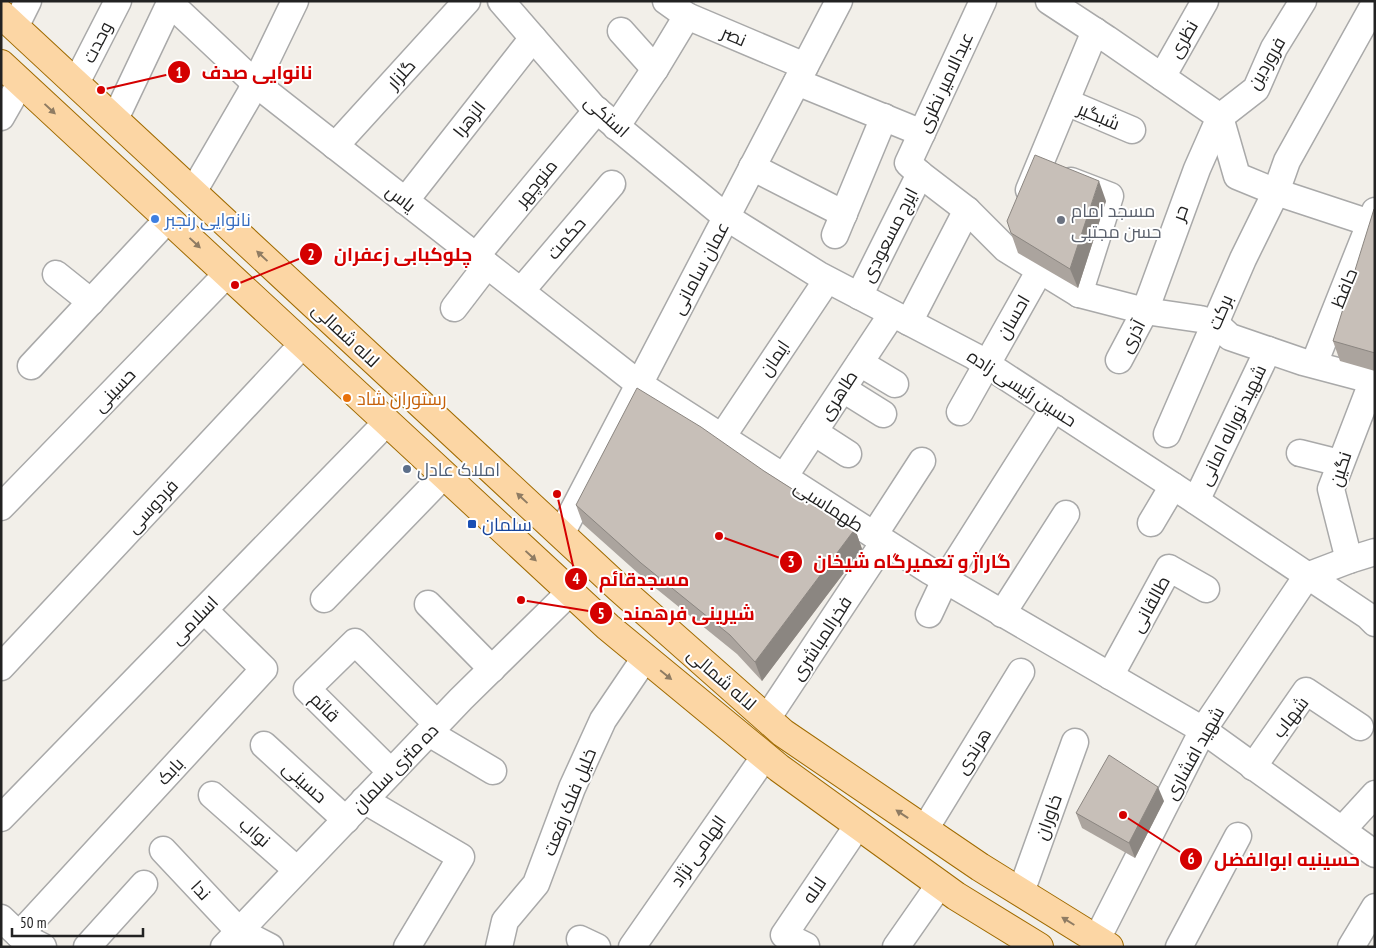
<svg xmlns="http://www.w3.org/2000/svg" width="1376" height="948" font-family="'PT Sans Narrow',Cairo,sans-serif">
<rect width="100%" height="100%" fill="#f2efe9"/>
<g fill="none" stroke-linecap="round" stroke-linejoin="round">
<g stroke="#a9a9a9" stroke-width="29">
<g id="minor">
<path d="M 501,1 L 593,107 L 726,217 L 819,275 L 974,356 L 1196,501 L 1368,616 L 1375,623"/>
<path d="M 666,1 L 687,16 L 805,66"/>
<path d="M 983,1 L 908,163 L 920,174 L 967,210 L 1006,249 L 1079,294 L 1145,311 L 1200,319 L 1215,323 L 1230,337 L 1303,362 L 1375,381"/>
<path d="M 1049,1 L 1107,39 L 1220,117 L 1237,176 L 1276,192 L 1370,223"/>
<path d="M 170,3 L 255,83 L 639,384 L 930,571 L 1203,730 L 1375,854"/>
<path d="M 15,27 L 28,1"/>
<path d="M 621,31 L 655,69"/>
<path d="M 1162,77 L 1205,1"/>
<path d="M 797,82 L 922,133"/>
<path d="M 76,83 L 118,1"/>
<path d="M 1066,102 L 1132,130"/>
<path d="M 1,117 L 21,82"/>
<path d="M 115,119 L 171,1"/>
<path d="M 616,127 L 655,69 L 687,16"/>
<path d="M 335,146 L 467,1"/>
<path d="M 752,167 L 844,214"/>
<path d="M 1071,181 L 1110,196 L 1079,294"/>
<path d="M 1029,190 L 1095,31"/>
<path d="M 193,192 L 250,94 L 295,1"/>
<path d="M 405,201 L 533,38"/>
<path d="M 835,235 L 884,117"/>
<path d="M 476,256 L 597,110"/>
<path d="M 56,274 L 91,302"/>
<path d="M 521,291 L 612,184"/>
<path d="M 859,296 L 920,174"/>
<path d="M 454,308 L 487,265"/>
<path d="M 909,322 L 967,210"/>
<path d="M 1119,360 L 1145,311 L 1197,169 L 1220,117 L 1256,89 L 1274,48 L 1303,1"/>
<path d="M 860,363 L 895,384"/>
<path d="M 1314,364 L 1375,211"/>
<path d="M 31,366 L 168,219"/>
<path d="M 843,389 L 883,414"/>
<path d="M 960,412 L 1040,270"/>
<path d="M 814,432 L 848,454"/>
<path d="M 1167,434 L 1243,259 L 1276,192 L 1287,161 L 1375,3"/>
<path d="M 722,437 L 827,280"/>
<path d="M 1300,453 L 1340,463"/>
<path d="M 784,477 L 892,314"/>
<path d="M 1196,501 L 1268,350"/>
<path d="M 1,507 L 227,274"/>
<path d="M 1151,523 L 1173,486"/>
<path d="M 561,534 L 839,1"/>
<path d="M 874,535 L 922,461"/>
<path d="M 1349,560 L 1331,489 L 1373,380"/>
<path d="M 1307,576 L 1349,560 L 1375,552"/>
<path d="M 324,599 L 444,475"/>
<path d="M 428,604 L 492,669"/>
<path d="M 929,614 L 945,580 L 1054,408"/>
<path d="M 1002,614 L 1066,514"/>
<path d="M 1,667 L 303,344"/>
<path d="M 1110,676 L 1169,568 L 1206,589"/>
<path d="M 774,708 L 884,542"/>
<path d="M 429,733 L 493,771"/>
<path d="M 264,745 L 346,820"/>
<path d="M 1253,767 L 1306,691 L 1360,727"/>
<path d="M 391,772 L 307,689 L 355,642 L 437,724"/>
<path d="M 212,795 L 297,870"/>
<path d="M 364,800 L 461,857 L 407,947"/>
<path d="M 1,818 L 387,422"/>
<path d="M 925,829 L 1021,672"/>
<path d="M 1342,830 L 1375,794"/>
<path d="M 163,850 L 239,931 L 270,947"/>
<path d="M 1021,892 L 1075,742"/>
<path d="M 1,918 L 19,935 L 43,947"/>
<path d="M 19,935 L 264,669 L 204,610"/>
<path d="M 580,939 L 597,947"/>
<path d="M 1097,939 L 1203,730 L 1307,576"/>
<path d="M 806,946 L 784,935 L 858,825"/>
<path d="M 87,947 L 144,884"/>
<path d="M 224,947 L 461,699 L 570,592"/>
<path d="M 499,947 L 505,921 L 536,884 L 572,788 L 603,720 L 645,658"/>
<path d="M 632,947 L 765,756"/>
<path d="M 896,947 L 940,884"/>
<path d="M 1179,947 L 1238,836"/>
<path d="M 1351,947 L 1375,907"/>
</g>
</g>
<g stroke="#a06b00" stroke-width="30">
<g id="major">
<path d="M 1,14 L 619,588 L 783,733 L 980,867 L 1109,947"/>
<path d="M 1,64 L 608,627 L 779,768 L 956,896 L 1039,947"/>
</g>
</g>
<use href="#minor" stroke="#fff" stroke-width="26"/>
<use href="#major" stroke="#fcd6a4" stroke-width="28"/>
</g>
<g fill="#aba49e">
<path d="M 1106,201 L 1078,288 L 1018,253 L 1011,233 Z"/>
<path d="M 1375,210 L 1375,371 L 1340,361 L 1333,341 Z"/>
<path d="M 764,471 L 855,529 L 862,549 L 762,681 L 737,654 L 648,582 L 583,524 L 576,505 Z"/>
<path d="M 1164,801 L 1135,858 L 1082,828 L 1076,813 Z"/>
</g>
<g fill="#8b8681">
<path d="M 1099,181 L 1106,201 L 1078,288 L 1070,269 Z"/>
<path d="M 855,529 L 862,549 L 762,681 L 755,662 Z"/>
<path d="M 1158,787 L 1164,801 L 1135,858 L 1129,843 Z"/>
</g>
<g fill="#c7bfb8" stroke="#8b8681">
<path d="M 1035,155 L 1099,181 L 1070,269 L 1011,233 L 1007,221 Z"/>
<path d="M 1374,209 L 1375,210 L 1375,353 L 1333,341 Z"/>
<path d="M 637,388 L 701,427 L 764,471 L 855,529 L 755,662 L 730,635 L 641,563 L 576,505 Z"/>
<path d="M 1109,755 L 1158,787 L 1129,843 L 1076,813 Z"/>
</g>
<defs><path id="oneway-solid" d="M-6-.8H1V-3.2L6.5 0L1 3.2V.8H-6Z" transform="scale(1.25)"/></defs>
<g fill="#8f7c63">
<use href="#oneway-solid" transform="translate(50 109) rotate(43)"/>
<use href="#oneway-solid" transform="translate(195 243) rotate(43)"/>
<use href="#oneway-solid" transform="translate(262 256) rotate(-137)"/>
<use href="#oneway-solid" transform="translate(522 498) rotate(-137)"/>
<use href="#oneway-solid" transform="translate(531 556) rotate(43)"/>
<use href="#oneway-solid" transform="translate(666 675) rotate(39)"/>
<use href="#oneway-solid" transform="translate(902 814) rotate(-146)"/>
<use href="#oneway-solid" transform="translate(1068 921) rotate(-148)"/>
</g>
<circle fill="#3f7fe0" stroke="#fff" stroke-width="2" cx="155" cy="219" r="5"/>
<circle fill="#6b7280" stroke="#fff" stroke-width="2" cx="1061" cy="220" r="5"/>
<circle fill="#e8710a" stroke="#fff" stroke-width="2" cx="347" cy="398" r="5"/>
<circle fill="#5c6f8a" stroke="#fff" stroke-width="2" cx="407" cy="469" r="5"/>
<rect fill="#1a4fb4" stroke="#fff" stroke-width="2" x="467" y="519" width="10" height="10" rx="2.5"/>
<g text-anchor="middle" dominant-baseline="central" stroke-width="4" stroke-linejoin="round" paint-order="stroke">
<g font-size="18" fill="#222" stroke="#fff">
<text transform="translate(734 36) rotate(23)">نصر</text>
<text transform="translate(1183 39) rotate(-60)">نظری</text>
<text transform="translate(97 42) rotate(-63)">وحدت</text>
<text transform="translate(1266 63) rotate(-60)">فروردین</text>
<text transform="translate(401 74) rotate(-48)">گلزار</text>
<text transform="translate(945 82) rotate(-65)">عبدالامیر نظری</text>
<text transform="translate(607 116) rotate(42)">استکی</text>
<text transform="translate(1099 116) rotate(23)">شبگیر</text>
<text transform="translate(469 119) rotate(-52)">الزهرا</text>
<text transform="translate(536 183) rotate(-51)">منوچهر</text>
<text transform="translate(401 198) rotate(38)">یاس</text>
<text transform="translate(1180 213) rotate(-70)">حر</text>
<text transform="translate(889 235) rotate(-63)">ایرج مسعودی</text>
<text transform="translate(566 238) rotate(-49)">حکمت</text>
<text transform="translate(700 268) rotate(-62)">عمان سامانی</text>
<text transform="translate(1344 288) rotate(-68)">حافظ</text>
<text transform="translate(1220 312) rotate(-67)">برکت</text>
<text transform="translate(1013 317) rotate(-60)">احسان</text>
<text transform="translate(346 335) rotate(43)">لاله شمالی</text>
<text transform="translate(1132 336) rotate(-62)">آذری</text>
<text transform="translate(774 358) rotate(-56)">ایمان</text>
<text transform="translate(1022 388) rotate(33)">حسین رئیسی زاده</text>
<text transform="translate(114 390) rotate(-46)">حسینی</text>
<text transform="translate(838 395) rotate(-57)">طاهری</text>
<text transform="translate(1232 425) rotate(-64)">شهید نوراله امانی</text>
<text transform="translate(1340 469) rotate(-72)">نگین</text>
<text transform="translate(152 506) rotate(-47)">فردوسی</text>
<text transform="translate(829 506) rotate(33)">طهماسبی</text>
<text transform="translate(1150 604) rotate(-61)">طالقانی</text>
<text transform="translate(194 620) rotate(-46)">اسلامی</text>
<text transform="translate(821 638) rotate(-57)">فخرالمباشری</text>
<text transform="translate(722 679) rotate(41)">لاله شمالی</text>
<text transform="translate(325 707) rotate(45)">قائم</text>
<text transform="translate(1290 717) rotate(-52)">شهاب</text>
<text transform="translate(973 751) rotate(-58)">هرندی</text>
<text transform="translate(1194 753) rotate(-61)">شهید افشاری</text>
<text transform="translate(395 768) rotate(-46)">ده متری سلمان</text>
<text transform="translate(170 771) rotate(-47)">بابک</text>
<text transform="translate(305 782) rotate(42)">حسینی</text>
<text transform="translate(569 802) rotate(-68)">خلیل فلک رفعت</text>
<text transform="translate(1048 817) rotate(-70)">خاوران</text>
<text transform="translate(255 832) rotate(41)">نواب</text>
<text transform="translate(698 851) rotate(-55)">الهامی نژاد</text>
<text transform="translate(201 890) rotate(47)">ندا</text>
<text transform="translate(814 890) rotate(-56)">لاله</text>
</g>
<g font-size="18" fill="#5b616d" stroke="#fff" text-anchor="start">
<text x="1071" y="210">مسجد امام<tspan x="1071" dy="21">حسن مجتبی</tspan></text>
</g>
<g font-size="18" fill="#366cbe" stroke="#fff" text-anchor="start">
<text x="165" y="219">نانوایی رنجبر</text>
</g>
<g font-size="18" fill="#c56008" stroke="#fff" text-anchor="start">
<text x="357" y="398">رستوران شاد</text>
</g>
<g font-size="18" fill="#4e5e75" stroke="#fff" text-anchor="start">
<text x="417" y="469">املاک عادل</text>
</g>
<g font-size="18" fill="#164399" stroke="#fff" text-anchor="start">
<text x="482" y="524">سلمان</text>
</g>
</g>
<path fill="none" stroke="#d40000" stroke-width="2" d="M101 90L179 72M235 285L311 254M719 536L791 562M557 494L576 579M521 600L601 613M1123 815L1191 859"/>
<g fill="#d40000" stroke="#fff" stroke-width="2">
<circle cx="101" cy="90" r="5"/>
<circle cx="235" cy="285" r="5"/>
<circle cx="719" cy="536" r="5"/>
<circle cx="557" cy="494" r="5"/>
<circle cx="521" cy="600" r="5"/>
<circle cx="1123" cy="815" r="5"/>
<circle cx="179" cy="72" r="12"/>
<circle cx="311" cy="254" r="12"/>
<circle cx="791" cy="562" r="12"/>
<circle cx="576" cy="579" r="12"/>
<circle cx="601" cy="613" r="12"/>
<circle cx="1191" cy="859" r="12"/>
</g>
<g font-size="15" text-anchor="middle" font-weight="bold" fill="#fff">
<text x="179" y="78">1</text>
<text x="311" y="260">2</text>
<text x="791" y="567">3</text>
<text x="576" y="584">4</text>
<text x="601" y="619">5</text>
<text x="1191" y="864">6</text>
</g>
<g font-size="19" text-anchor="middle" font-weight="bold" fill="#d40000" stroke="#fff" stroke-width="4" stroke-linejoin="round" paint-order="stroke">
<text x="257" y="79">نانوایی صدف</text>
<text x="403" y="261">چلوکبابی زعفران</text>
<text x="912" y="568">گاراژ و تعمیرگاه شیخان</text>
<text x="644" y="586">مسجدقائم</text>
<text x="689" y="620">شیرینی فرهمند</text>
<text x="1287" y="866">حسینیه ابوالفضل</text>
</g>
<rect width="1376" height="948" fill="none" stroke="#222222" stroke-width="5"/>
<path d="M12 928v8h131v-8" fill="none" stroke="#222222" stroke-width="2.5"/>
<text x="20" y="928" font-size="15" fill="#222222" stroke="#ffffff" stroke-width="4" paint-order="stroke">50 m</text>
</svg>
